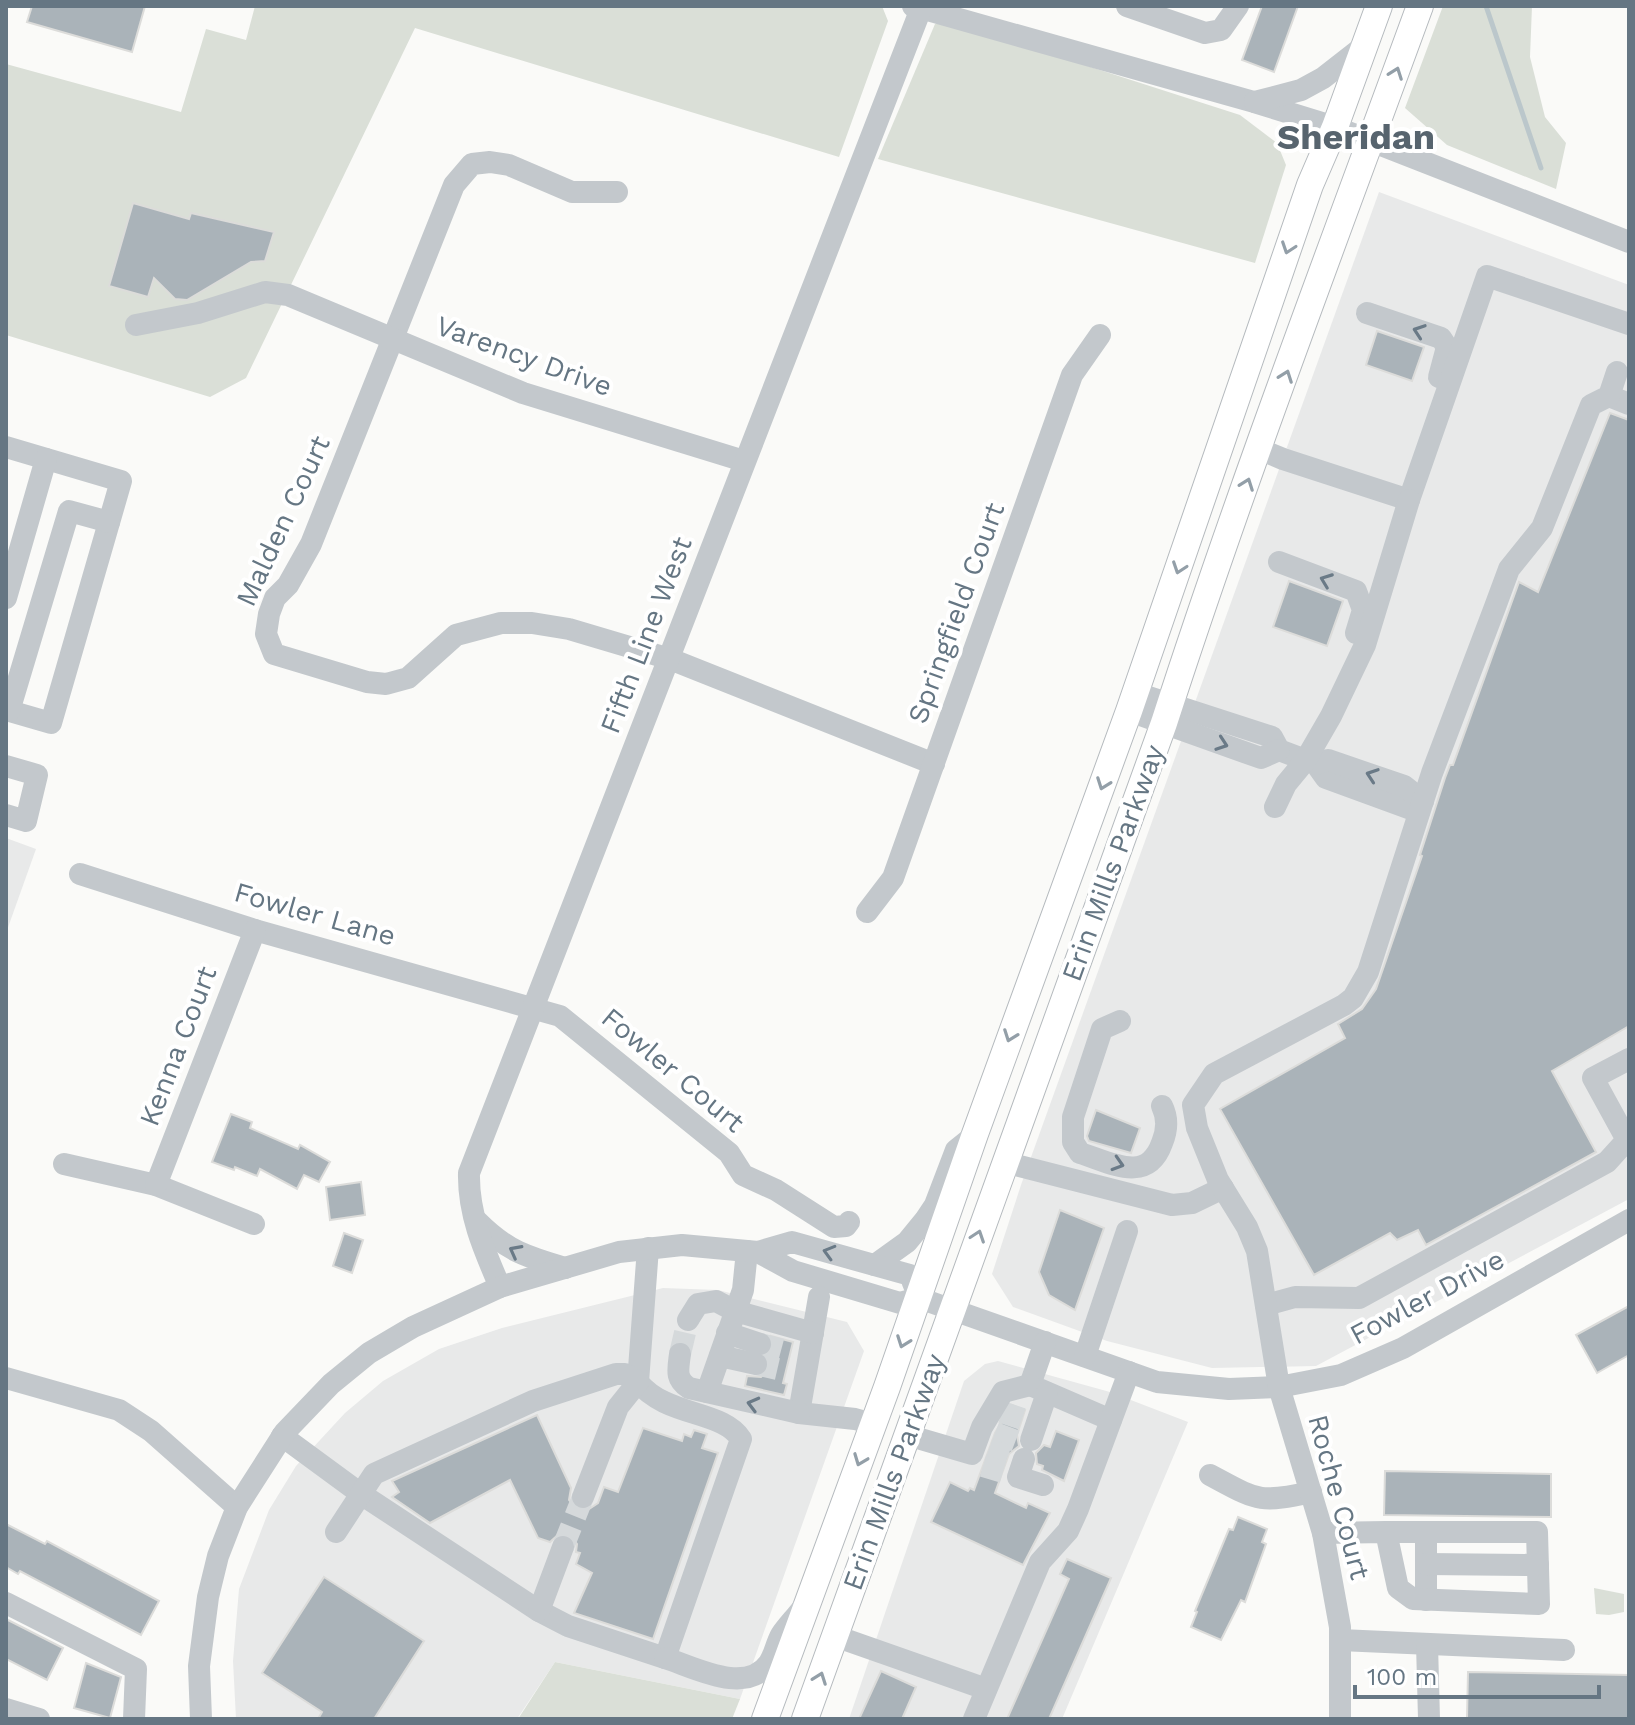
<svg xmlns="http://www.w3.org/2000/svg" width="1635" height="1725" font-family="'Work Sans',sans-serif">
<rect width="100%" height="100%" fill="#fafaf8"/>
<g fill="#e8e9e9">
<path d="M 1379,192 L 1629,285 L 1629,1199 L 1316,1366 L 1212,1368 L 1107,1341 L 1013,1307 L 992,1274 L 1021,1185 Z"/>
<path d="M 6,838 L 36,849 L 6,933 Z"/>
<path d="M 663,1288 L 718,1290 L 847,1322 L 864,1351 L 740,1699 L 555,1662 L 517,1719 L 236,1719 L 233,1661 L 239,1589 L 269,1510 L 296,1466 L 345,1413 L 383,1381 L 439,1349 L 502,1328 Z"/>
<path d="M 998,1361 L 1110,1392 L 1188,1422 L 1062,1719 L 849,1719 L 964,1381 L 985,1364 Z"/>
</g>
<g fill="#dadfd7">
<path d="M 255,6 L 882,6 L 888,21 L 839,157 L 415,28 L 246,378 L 210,397 L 6,335 L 6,64 L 181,112 L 206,29 L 246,40 Z"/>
<path d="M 1443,6 L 1532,6 L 1530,57 L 1545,117 L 1566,143 L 1556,189 L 1447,145 L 1405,108 Z"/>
<path d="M 948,21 L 1240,115 L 1277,143 L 1286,165 L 1255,263 L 878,159 L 935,24 Z"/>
<path d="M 1594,1588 L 1624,1594 L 1624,1612 L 1609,1615 L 1596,1614 Z"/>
<path d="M 555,1662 L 740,1699 L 732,1719 L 518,1719 Z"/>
</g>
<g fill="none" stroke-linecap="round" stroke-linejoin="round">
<path stroke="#bbc7cb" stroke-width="5" d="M 1486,6 L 1541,168"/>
</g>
<g fill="#aab3b9" stroke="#dcdcda" stroke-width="2">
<path d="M 32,6 L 145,6 L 132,52 L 27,22 Z"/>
<path d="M 1262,6 L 1298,6 L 1274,72 L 1242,60 Z"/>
<path d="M 133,203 L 189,219 L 191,213 L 274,232 L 265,261 L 251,262 L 187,300 L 175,299 L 154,278 L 148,297 L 109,286 Z"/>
<path d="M 1377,331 L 1424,347 L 1412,381 L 1366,365 Z"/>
<path d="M 1610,413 L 1629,420 L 1629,1026 L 1552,1071 L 1596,1152 L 1426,1245 L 1418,1230 L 1397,1240 L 1390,1233 L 1314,1275 L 1220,1109 L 1345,1038 L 1338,1024 L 1362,1009 L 1376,989 L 1422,856 L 1420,855 L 1445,778 L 1450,765 L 1453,765 L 1519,582 L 1538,592 Z"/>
<path d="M 1289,581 L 1343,601 L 1327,646 L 1273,627 Z"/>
<path d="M 1096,1110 L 1140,1128 L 1131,1153 L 1089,1141 L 1087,1136 Z"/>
<path d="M 231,1114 L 252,1122 L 250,1128 L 298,1149 L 300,1145 L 330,1162 L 319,1182 L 304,1175 L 297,1189 L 260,1169 L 257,1176 L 235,1167 L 234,1170 L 212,1162 Z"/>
<path d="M 361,1182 L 365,1215 L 330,1220 L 326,1187 Z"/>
<path d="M 1060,1210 L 1104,1228 L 1075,1310 L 1049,1295 L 1039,1272 Z"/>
<path d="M 344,1233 L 363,1240 L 352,1273 L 333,1266 Z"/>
<path d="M 1629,1306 L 1629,1355 L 1597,1373 L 1576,1335 Z"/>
<path d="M 771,1336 L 793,1342 L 783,1383 L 787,1384 L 784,1395 L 745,1386 L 747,1376 L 761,1377 L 769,1368 L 767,1356 L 773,1348 Z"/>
<path d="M 1012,1405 L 1025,1410 L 1017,1435 L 1019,1446 L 1009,1454 L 995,1493 L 1026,1508 L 1028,1503 L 1050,1513 L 1023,1565 L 931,1522 L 950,1482 L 968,1491 L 970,1488 L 974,1490 L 995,1433 Z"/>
<path d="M 537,1415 L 571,1488 L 569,1500 L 579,1510 L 586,1511 L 598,1503 L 604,1487 L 618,1492 L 643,1428 L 682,1441 L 684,1434 L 691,1437 L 694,1430 L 707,1434 L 702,1448 L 718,1453 L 653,1639 L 574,1613 L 592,1573 L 576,1564 L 580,1553 L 576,1552 L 577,1544 L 569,1534 L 560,1533 L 550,1542 L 538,1538 L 510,1480 L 430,1523 L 392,1497 L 399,1492 L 392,1481 Z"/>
<path d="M 1056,1431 L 1079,1440 L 1064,1481 L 1042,1470 L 1043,1466 L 1037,1464 L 1036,1453 L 1044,1445 L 1050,1447 Z"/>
<path d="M 1385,1471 L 1551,1474 L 1551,1517 L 1384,1515 Z"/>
<path d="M 1238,1517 L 1267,1529 L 1262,1542 L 1266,1544 L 1245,1602 L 1241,1600 L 1221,1640 L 1191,1627 L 1197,1612 L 1195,1611 L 1229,1529 L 1233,1530 Z"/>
<path d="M 6,1524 L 45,1544 L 47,1541 L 159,1601 L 141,1635 L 20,1571 L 18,1574 L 6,1567 Z"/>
<path d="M 1067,1559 L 1111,1578 L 1049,1719 L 1007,1719 L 1069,1579 L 1060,1574 Z"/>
<path d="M 324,1577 L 424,1641 L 374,1719 L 318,1719 L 322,1712 L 262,1673 Z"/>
<path d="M 6,1619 L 63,1648 L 47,1680 L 6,1659 Z"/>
<path d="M 86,1663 L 121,1677 L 110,1718 L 74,1708 Z"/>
<path d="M 881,1671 L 916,1687 L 902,1719 L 859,1719 Z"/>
<path d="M 1468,1672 L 1629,1675 L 1629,1719 L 1467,1718 Z"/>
</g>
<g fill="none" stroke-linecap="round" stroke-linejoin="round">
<g stroke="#d5d9db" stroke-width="22" stroke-dasharray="22 11" stroke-linecap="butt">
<path d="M 760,1344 L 790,1352"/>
<path d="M 680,1354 L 688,1320"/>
<path d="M 756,1364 L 786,1371"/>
<path d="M 1002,1412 L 1022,1419"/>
<path d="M 995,1433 L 1029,1446"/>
<path d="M 989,1449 L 1008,1456"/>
<path d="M 983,1466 L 1003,1472"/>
<path d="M 563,1547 L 583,1497"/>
</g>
<g stroke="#b5babe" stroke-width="28">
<g id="major">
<path d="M 765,1719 L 887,1387 L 975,1134 L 1129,711 L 1310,185 L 1335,127 L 1379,6"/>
<path d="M 805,1719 L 1164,723 C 1242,482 1333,244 1420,6"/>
</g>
</g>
<g stroke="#c3c8cc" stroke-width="22">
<path d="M 913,6 L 1254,102 L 1335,127 L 1629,242"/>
<path d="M 1127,6 L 1205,33 L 1221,30 L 1238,6"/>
<path d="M 1255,102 L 1301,90 L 1323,78 L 1364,46"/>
<path d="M 617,192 L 572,192 L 509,165 L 490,162 L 472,164 L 454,185 L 311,544 L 288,585 L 275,598 L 269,614 L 266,634 L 274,654 L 367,682 L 386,684 L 408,678 L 456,635 L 501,623 L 532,623 L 569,629 L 670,659 L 934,764"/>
<path d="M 1367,313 L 1441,338 L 1447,347 L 1439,377"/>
<path d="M 136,325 L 198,313 L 265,292 L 288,295 L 523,393 L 744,461"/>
<path d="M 1609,396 L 1629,404"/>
<path d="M 6,447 L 121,481 L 51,723 L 6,710"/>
<path d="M 1259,449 L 1283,459 L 1409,500 L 1487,276 L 1629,324"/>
<path d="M 1279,562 L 1356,591 L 1363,610 L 1356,633"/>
<path d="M 6,598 L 46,459"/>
<path d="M 1136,693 L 1272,737 L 1279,750 L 1316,764 L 1326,778 L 1419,812"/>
<path d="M 9,711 L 69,511 L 109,522"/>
<path d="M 1129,711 L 1261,758 L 1279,750"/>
<path d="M 1316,764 L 1328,760 L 1404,786 L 1423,801"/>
<path d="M 6,766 L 37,775 L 26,821 L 6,815"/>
<path d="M 1275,807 L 1286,784 L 1305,761 L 1331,716 L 1365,645 L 1409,500"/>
<path d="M 80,874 L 255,930 L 560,1016 L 729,1153 L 743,1175 L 776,1190 L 834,1227 L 846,1226 L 849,1222"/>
<path d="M 867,912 L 893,878 L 1072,375 L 1100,335"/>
<path d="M 1120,1021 L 1102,1029 L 1073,1117 L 1073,1142 L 1080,1153 C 1110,1162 1147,1185 1162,1143 C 1167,1131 1168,1118 1162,1106"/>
<path d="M 1004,1162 L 1172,1205 L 1192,1203 L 1223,1188"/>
<path d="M 64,1164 L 156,1185 L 254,1224"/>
<path d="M 156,1185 L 255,930"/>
<path d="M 478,1222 C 507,1251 527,1257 565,1268"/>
<path d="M 758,1252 L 793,1271 L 900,1303 L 919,1298"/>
<path d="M 875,1265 L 907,1242 L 925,1220 L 935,1205 L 956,1150 L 971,1138"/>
<path d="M 500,1287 C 484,1250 468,1214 469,1173 L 922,6"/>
<path d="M 819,1297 L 799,1413 L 855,1419 L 873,1424"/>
<path d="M 919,1298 L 1157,1382 L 1229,1389 L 1279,1387 L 1341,1375 L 1403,1348 L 1629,1220"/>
<path d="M 1266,1305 L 1295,1297 L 1359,1298 L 1607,1162 L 1627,1140 L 1593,1078 L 1629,1059"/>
<path d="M 688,1320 L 698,1304 L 716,1301 L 735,1311 L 813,1333"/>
<path d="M 727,1333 L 760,1344"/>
<path d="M 1045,1342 L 1030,1385 L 1111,1420"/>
<path d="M 680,1354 C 678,1370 675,1379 689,1388 L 799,1413"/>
<path d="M 720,1356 L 756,1364"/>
<path d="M 1085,1356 L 1127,1231"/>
<path d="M 6,1378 L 119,1410 L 151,1431 L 237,1507"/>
<path d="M 707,1392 L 743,1290 L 747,1251"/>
<path d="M 907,1435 L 972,1454 L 982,1427 L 1003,1392 L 1030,1385"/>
<path d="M 282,1436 L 361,1494 L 539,1611 L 568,1626 L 665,1658 L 741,1439 C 723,1410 666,1417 638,1382 L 648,1248"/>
<path d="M 1031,1440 L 1047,1393"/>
<path d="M 1024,1459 L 1018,1477 L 1043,1485"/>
<path d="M 1210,1475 C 1257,1500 1258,1504 1311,1492"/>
<path d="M 336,1532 L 374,1474 L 533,1401 L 616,1374 L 625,1374 L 638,1382 L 618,1407 L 583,1497"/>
<path d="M 1426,1532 L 1426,1600"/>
<path d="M 1323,1533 L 1386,1532 L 1398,1588 L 1413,1599 L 1539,1604 L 1537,1532 L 1386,1532"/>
<path d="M 1426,1564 L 1538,1565"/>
<path d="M 6,1603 L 136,1669 L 134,1719"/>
<path d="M 539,1611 L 563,1547"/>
<path d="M 835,1636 L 986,1689"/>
<path d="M 1340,1640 L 1564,1650"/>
<path d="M 1427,1644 L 1429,1719"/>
<path d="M 665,1658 C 694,1667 746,1696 769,1663 C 775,1654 776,1644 781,1635 C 787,1626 795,1618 801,1610"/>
<path d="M 6,1709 L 39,1719"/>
<path d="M 201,1719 L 199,1666 L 208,1597 L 218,1556 L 237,1507 L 285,1432 L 331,1384 L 369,1353 L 413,1327 L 500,1287 L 619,1252 L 682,1245 L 758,1252 L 792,1242 L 910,1275 L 919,1298"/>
<path d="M 974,1719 L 1040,1562 L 1068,1531 L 1078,1509 L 1129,1372"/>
<path d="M 1340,1719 L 1340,1627 L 1323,1533 L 1279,1387 L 1257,1251 L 1247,1227 L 1218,1180 L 1197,1128 L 1193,1105 L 1214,1074 L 1344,1005 L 1353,998 L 1368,972 L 1432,773 L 1495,607 L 1509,569 L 1542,528 L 1591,405 L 1609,396 L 1617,372"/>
</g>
<use href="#major" stroke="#fff" stroke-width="26"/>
</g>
<defs><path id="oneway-chevron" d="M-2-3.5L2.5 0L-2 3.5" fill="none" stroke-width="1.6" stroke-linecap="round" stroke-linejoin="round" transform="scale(2)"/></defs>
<g stroke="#939fa8">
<use href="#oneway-chevron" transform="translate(1396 73) rotate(-70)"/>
<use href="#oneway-chevron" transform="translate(1288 248) rotate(109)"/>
<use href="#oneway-chevron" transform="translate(1286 376) rotate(-70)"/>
<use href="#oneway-chevron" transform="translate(1247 484) rotate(-70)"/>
<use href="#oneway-chevron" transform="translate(1179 568) rotate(109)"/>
<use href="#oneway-chevron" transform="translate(1103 784) rotate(110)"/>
<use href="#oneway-chevron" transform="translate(1010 1036) rotate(110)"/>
<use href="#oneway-chevron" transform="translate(978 1236) rotate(-71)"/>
<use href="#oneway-chevron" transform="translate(903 1342) rotate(110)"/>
<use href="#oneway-chevron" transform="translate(860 1460) rotate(111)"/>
<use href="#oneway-chevron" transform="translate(820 1678) rotate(-70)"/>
</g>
<g stroke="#6a7a87">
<use href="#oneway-chevron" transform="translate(1419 331) rotate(-161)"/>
<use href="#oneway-chevron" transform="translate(1326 580) rotate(-159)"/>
<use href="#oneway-chevron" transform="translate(1222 744) rotate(19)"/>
<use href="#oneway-chevron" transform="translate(1372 775) rotate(-161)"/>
<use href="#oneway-chevron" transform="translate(1118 1164) rotate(17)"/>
<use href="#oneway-chevron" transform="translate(515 1251) rotate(-152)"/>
<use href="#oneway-chevron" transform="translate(829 1252) rotate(-164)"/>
<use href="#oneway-chevron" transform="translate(753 1404) rotate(-165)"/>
</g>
<g text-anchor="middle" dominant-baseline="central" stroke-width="8" stroke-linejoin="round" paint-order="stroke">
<g font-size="28" fill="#657683" stroke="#fff">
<text transform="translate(524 356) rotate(20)">Varency Drive</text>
<text transform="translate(283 521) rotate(-65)">Malden Court</text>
<text transform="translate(956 613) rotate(-70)">Springfield Court</text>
<text transform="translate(646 635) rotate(-69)">Fifth Line West</text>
<text transform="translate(1113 863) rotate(-70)">Erin Mills Parkway</text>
<text transform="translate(315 914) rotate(16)">Fowler Lane</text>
<text transform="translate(178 1046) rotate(-69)">Kenna Court</text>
<text transform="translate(673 1070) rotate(40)">Fowler Court</text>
<text transform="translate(1427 1297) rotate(-28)">Fowler Drive</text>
<text transform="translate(894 1472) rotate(-70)">Erin Mills Parkway</text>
<text transform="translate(1339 1497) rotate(75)">Roche Court</text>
</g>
<g font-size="36" font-weight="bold" fill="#57646e" stroke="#fff">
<text x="1356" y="137">Sheridan</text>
</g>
</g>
<rect width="1635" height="1725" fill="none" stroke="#657683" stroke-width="16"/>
<path d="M1355 1685v12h244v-12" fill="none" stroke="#657683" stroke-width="4"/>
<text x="1367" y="1685" font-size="24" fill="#657683" stroke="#ffffff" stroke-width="6" paint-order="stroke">100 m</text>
</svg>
